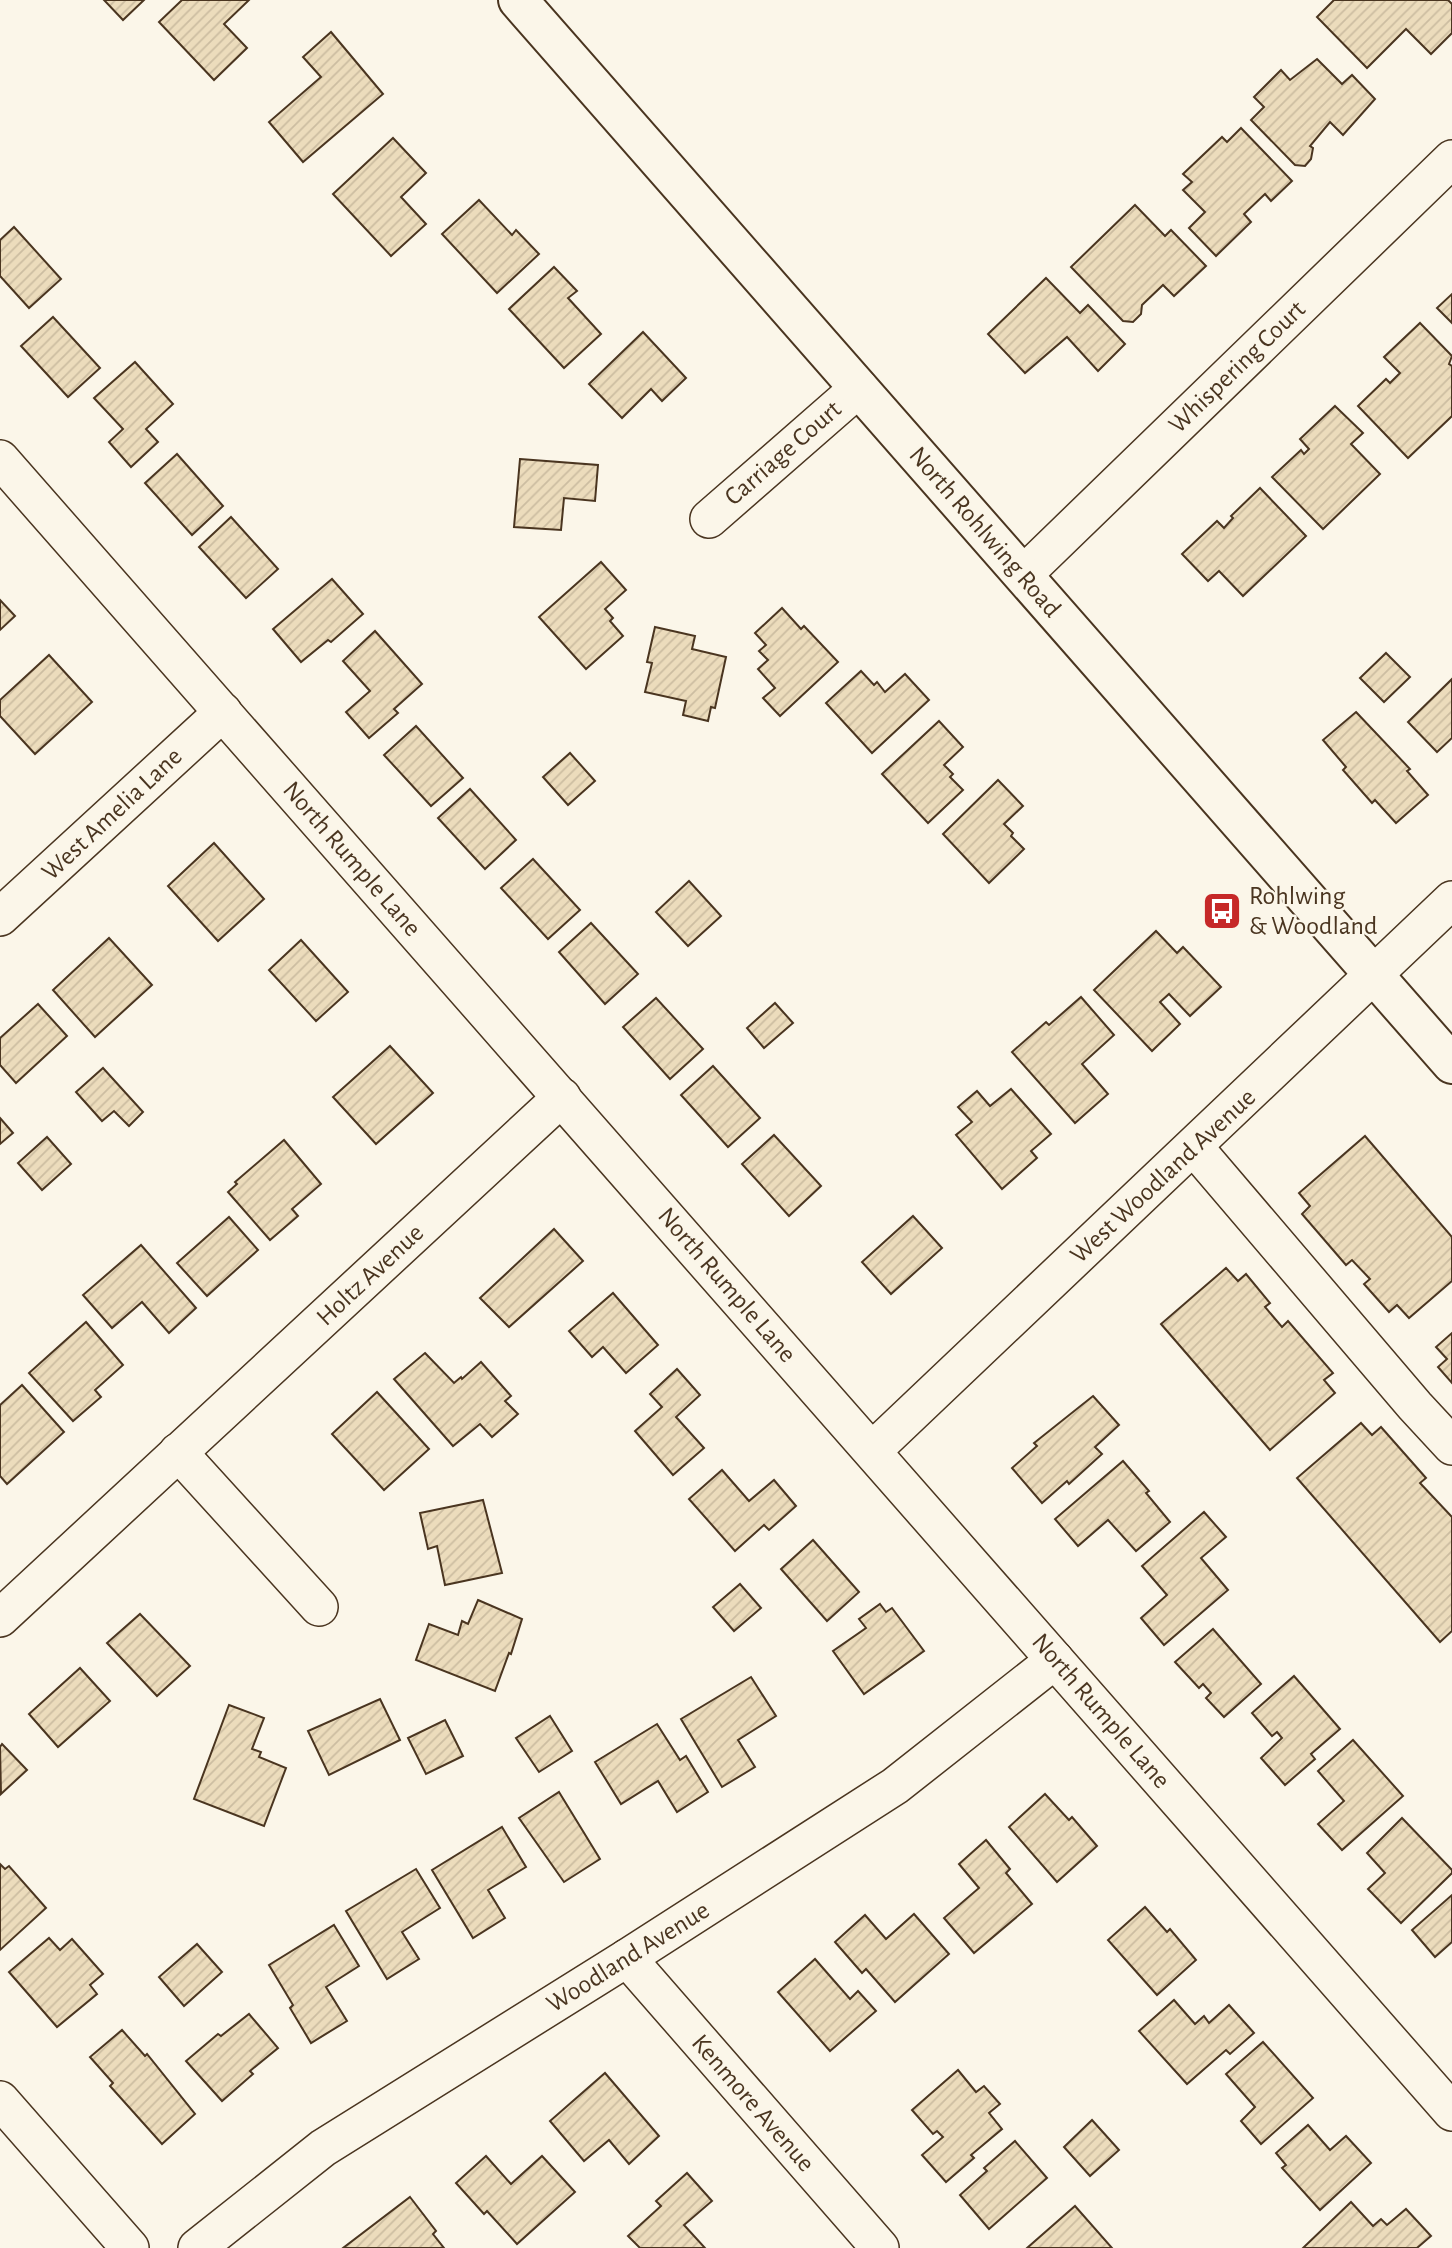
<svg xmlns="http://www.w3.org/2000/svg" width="1452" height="2248" font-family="'Alegreya Sans',sans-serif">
<defs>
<pattern id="building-hatch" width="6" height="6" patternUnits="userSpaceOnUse" patternTransform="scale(1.75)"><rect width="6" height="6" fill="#ecdcbc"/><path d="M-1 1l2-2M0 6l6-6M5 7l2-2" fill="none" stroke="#ccbda1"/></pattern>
</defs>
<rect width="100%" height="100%" fill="#fbf6e9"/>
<g fill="url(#building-hatch)" stroke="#4a3520" stroke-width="2">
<path d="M 104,0 L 144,0 L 123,20 Z"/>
<path d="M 182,0 L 249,0 L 224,24 L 247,48 L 214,80 L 159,22 Z"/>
<path d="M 1334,0 L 1448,0 L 1452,4 L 1452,33 L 1431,54 L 1406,29 L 1367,68 L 1317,17 Z"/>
<path d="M 331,32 L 383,94 L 303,162 L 269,122 L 321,77 L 303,57 Z"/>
<path d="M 1317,59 L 1342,84 L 1352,75 L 1375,99 L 1343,135 L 1330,122 L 1310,146 L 1313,148 L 1311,159 L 1305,166 L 1295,165 L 1251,120 L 1264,107 L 1254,97 L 1281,70 L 1290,80 Z"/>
<path d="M 1241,128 L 1292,181 L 1271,201 L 1265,194 L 1244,214 L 1251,222 L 1216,256 L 1189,228 L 1205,212 L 1183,190 L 1192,182 L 1183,174 L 1222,137 L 1227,142 Z"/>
<path d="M 393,138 L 426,173 L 401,197 L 426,224 L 391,256 L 333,194 Z"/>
<path d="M 479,200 L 512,235 L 516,230 L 539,254 L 497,293 L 442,234 Z"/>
<path d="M 1135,205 L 1165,236 L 1171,230 L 1206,266 L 1174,296 L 1163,285 L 1142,305 L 1141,314 L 1133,322 L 1123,321 L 1071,267 Z"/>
<path d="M 14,227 L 61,279 L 29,308 L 0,276 L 0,240 Z"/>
<path d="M 554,267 L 577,291 L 568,298 L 601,334 L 564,368 L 509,309 Z"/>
<path d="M 1046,278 L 1080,313 L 1088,305 L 1125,344 L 1098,371 L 1067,337 L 1025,373 L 988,334 Z"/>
<path d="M 1452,294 L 1452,323 L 1437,308 Z"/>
<path d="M 53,317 L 100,368 L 68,397 L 21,346 Z"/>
<path d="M 1420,323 L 1452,356 L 1449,364 L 1452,366 L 1452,416 L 1408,458 L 1358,406 L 1386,379 L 1390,383 L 1400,373 L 1384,357 Z"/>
<path d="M 643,332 L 686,378 L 662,401 L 651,389 L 622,418 L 589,384 Z"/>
<path d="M 135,362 L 173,404 L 146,429 L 158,442 L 131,467 L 109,442 L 123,429 L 94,398 Z"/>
<path d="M 1335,406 L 1363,433 L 1351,444 L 1380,474 L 1323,529 L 1272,477 L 1301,450 L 1304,454 L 1309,449 L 1300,439 Z"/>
<path d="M 177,454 L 223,506 L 192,535 L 145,483 Z"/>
<path d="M 520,459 L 598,465 L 595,501 L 564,498 L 561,530 L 514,527 Z"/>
<path d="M 1260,488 L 1306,536 L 1243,596 L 1219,571 L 1208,581 L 1182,554 L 1217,521 L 1224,528 L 1233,518 L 1231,516 Z"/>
<path d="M 231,517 L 278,569 L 246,598 L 199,547 Z"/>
<path d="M 601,562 L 626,590 L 605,609 L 613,618 L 610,621 L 623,636 L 586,669 L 539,617 Z"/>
<path d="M 332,579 L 363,614 L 331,642 L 328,640 L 301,662 L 273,629 Z"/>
<path d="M 0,600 L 15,616 L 0,630 Z"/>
<path d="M 782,608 L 801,629 L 804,626 L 838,662 L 780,716 L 763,698 L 775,688 L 758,669 L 768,660 L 759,651 L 766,645 L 755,633 Z"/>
<path d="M 655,627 L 695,636 L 692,649 L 726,657 L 715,708 L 711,707 L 708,721 L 683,715 L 686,701 L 645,692 L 652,663 L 647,662 Z"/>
<path d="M 375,631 L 422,684 L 394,709 L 398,713 L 369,738 L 346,712 L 370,691 L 343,661 Z"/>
<path d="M 1386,653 L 1410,677 L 1384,702 L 1360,678 Z"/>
<path d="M 49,655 L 92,702 L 35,754 L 0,716 L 0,700 Z"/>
<path d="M 861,671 L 874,685 L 877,682 L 885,692 L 905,674 L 929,700 L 872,753 L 826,703 Z"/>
<path d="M 1452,679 L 1452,738 L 1437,752 L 1408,722 Z"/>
<path d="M 1356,712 L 1410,769 L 1407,771 L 1428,795 L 1396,823 L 1375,800 L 1372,803 L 1343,770 L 1346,767 L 1323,740 Z"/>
<path d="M 939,721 L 963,747 L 944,765 L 953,774 L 950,777 L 963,790 L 928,823 L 882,774 Z"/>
<path d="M 416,726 L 463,778 L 431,806 L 384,755 Z"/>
<path d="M 570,753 L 595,781 L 568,805 L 543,777 Z"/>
<path d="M 998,780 L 1023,806 L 1004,824 L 1013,833 L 1011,836 L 1024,849 L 989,883 L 943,834 Z"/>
<path d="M 470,789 L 516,840 L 485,869 L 438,818 Z"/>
<path d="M 214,843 L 264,899 L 218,941 L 168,886 Z"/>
<path d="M 533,859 L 580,910 L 548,939 L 501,888 Z"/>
<path d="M 689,881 L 721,916 L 688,946 L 656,912 Z"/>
<path d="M 591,923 L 638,974 L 605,1004 L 559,952 Z"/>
<path d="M 1156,931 L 1177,953 L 1183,947 L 1221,987 L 1190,1016 L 1169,994 L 1160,1002 L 1180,1024 L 1152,1051 L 1094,990 Z"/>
<path d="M 109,938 L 152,985 L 95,1037 L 53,990 Z"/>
<path d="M 301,940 L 348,992 L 316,1021 L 269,970 Z"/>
<path d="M 1081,997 L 1114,1035 L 1082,1064 L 1108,1094 L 1075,1123 L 1012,1052 L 1046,1022 L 1049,1025 Z"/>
<path d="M 656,998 L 703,1049 L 670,1079 L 623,1027 Z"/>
<path d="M 775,1003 L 793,1023 L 764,1048 L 747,1028 Z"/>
<path d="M 38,1004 L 67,1036 L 16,1083 L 0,1065 L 0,1038 Z"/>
<path d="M 390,1046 L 433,1093 L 376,1144 L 333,1097 Z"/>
<path d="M 713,1066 L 760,1118 L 728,1147 L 681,1095 Z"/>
<path d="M 103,1068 L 143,1112 L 129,1126 L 114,1111 L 102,1121 L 76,1092 Z"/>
<path d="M 1011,1089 L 1051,1134 L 1031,1151 L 1037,1158 L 1002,1189 L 956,1135 L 972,1122 L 958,1107 L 977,1091 L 990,1106 Z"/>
<path d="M 0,1118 L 13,1133 L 0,1144 Z"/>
<path d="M 774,1135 L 821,1186 L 789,1216 L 742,1164 Z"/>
<path d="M 1365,1136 L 1452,1237 L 1452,1281 L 1409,1318 L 1397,1305 L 1389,1312 L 1364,1284 L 1370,1279 L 1352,1260 L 1346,1265 L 1302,1214 L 1310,1206 L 1299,1193 Z"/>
<path d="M 47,1137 L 71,1164 L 42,1190 L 18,1163 Z"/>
<path d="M 284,1140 L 321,1184 L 292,1209 L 298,1216 L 270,1240 L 228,1192 L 237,1184 L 235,1182 Z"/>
<path d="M 913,1216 L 942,1248 L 891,1294 L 862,1262 Z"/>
<path d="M 229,1217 L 258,1250 L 207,1296 L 177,1263 Z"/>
<path d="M 554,1229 L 583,1261 L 509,1327 L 480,1298 Z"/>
<path d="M 141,1245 L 196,1308 L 169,1333 L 142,1302 L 112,1328 L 83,1295 Z"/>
<path d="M 1226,1268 L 1238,1281 L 1246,1274 L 1270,1303 L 1265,1307 L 1282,1327 L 1288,1321 L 1333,1373 L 1324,1380 L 1335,1393 L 1270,1450 L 1161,1324 Z"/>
<path d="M 613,1293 L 658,1345 L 626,1373 L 603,1347 L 592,1357 L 569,1331 Z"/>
<path d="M 86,1322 L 123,1365 L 95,1390 L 101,1397 L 73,1421 L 29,1373 Z"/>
<path d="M 1452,1333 L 1452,1383 L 1438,1367 L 1447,1359 L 1436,1347 Z"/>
<path d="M 425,1353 L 454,1383 L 461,1377 L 462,1379 L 481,1362 L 511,1396 L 505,1401 L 518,1414 L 492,1437 L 480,1424 L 453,1446 L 394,1379 Z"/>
<path d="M 677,1369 L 700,1395 L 676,1417 L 704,1448 L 673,1475 L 635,1431 L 662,1407 L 650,1394 Z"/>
<path d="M 22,1385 L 64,1432 L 7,1484 L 0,1476 L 0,1405 Z"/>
<path d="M 377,1392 L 429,1449 L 384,1490 L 332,1434 Z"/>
<path d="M 1093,1396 L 1119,1425 L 1095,1447 L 1102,1454 L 1069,1484 L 1067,1481 L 1042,1503 L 1012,1468 L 1037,1446 L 1034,1443 Z"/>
<path d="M 1361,1423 L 1372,1435 L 1381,1427 L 1426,1478 L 1420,1483 L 1452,1517 L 1452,1631 L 1440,1642 L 1297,1478 Z"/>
<path d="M 1123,1461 L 1149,1491 L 1146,1493 L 1170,1522 L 1136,1551 L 1108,1520 L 1078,1546 L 1055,1519 Z"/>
<path d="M 722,1470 L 749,1501 L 774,1480 L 796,1506 L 769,1530 L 764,1525 L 735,1551 L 689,1499 Z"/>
<path d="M 483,1500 L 502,1573 L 445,1585 L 437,1546 L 428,1549 L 420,1513 Z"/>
<path d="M 1204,1512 L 1226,1537 L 1201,1558 L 1228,1590 L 1164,1645 L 1141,1618 L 1167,1595 L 1142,1566 Z"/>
<path d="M 813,1540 L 859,1592 L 827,1621 L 781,1569 Z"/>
<path d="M 740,1584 L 761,1608 L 734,1631 L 713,1607 Z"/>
<path d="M 478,1600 L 522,1619 L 511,1654 L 509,1653 L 495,1691 L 416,1660 L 429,1624 L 458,1635 L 462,1621 L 468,1624 Z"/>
<path d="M 880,1604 L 886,1612 L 892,1608 L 924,1651 L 864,1694 L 833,1651 L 866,1628 L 859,1619 Z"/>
<path d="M 140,1614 L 190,1666 L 157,1696 L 107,1643 Z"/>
<path d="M 1213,1629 L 1261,1684 L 1224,1717 L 1206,1698 L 1211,1693 L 1203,1684 L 1199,1688 L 1175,1662 Z"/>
<path d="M 80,1668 L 110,1701 L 58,1747 L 29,1714 Z"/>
<path d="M 1294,1676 L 1340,1729 L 1311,1754 L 1315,1759 L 1285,1785 L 1261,1758 L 1282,1738 L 1277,1732 L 1272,1736 L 1252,1713 Z"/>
<path d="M 751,1677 L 776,1716 L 738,1740 L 755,1767 L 722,1787 L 681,1719 Z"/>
<path d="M 380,1699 L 400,1740 L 329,1775 L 308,1731 Z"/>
<path d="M 229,1705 L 264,1718 L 252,1749 L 261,1752 L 259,1757 L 286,1768 L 264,1826 L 194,1799 Z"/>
<path d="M 550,1716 L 572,1751 L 539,1772 L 516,1738 Z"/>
<path d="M 445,1720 L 463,1756 L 426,1774 L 408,1738 Z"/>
<path d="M 657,1724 L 680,1760 L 686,1756 L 708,1792 L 677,1812 L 658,1781 L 621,1804 L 595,1762 Z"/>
<path d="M 1353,1740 L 1403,1796 L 1342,1850 L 1318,1824 L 1344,1801 L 1318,1771 Z"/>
<path d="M 2,1744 L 27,1770 L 1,1794 L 0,1747 Z"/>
<path d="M 559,1792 L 600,1859 L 564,1882 L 519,1818 Z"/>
<path d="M 1045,1794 L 1069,1820 L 1072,1817 L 1097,1846 L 1057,1882 L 1009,1827 Z"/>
<path d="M 1402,1818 L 1452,1870 L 1452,1873 L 1401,1923 L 1368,1889 L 1385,1873 L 1367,1853 Z"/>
<path d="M 502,1827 L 526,1867 L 488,1890 L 505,1918 L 473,1938 L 432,1870 Z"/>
<path d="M 986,1840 L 1010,1869 L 1006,1873 L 1032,1904 L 974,1953 L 944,1918 L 979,1888 L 959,1864 Z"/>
<path d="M 0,1864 L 5,1869 L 9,1866 L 46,1908 L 0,1950 Z"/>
<path d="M 416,1869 L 440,1908 L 402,1932 L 419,1959 L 387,1979 L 346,1911 Z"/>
<path d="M 1452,1895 L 1452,1942 L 1435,1957 L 1412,1930 Z"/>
<path d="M 1145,1907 L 1167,1932 L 1170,1929 L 1196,1960 L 1157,1995 L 1108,1940 Z"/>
<path d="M 914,1914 L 949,1954 L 895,2002 L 866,1969 L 862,1973 L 835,1942 L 865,1915 L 886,1939 Z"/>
<path d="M 334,1925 L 359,1966 L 326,1987 L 347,2021 L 311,2043 L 290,2008 L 293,2005 L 269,1965 Z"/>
<path d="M 49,1938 L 60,1950 L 72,1939 L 103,1974 L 90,1985 L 97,1994 L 57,2027 L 9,1972 Z"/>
<path d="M 197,1944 L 222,1972 L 184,2006 L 159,1977 Z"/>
<path d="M 815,1959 L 850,1999 L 858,1991 L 876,2011 L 830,2051 L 778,1992 Z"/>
<path d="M 1174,2000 L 1195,2024 L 1204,2016 L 1209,2023 L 1229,2005 L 1254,2033 L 1230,2054 L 1226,2050 L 1187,2084 L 1139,2031 Z"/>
<path d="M 249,2014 L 278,2048 L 250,2071 L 253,2074 L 222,2101 L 186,2061 L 218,2034 L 221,2036 Z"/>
<path d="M 122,2030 L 145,2056 L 147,2054 L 195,2114 L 162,2144 L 110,2086 L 113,2083 L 90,2057 Z"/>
<path d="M 1263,2042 L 1313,2098 L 1261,2144 L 1241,2121 L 1255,2107 L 1226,2074 Z"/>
<path d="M 958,2070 L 976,2092 L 984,2086 L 1000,2104 L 989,2113 L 1002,2129 L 971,2155 L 974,2158 L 946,2182 L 922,2155 L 943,2137 L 937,2131 L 933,2134 L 912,2110 Z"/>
<path d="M 605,2073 L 659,2136 L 629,2164 L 609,2140 L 584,2161 L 550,2121 Z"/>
<path d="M 1092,2120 L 1119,2150 L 1090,2176 L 1064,2147 Z"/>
<path d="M 1308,2125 L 1330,2150 L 1346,2136 L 1371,2163 L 1320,2210 L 1282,2168 L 1286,2165 L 1276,2153 Z"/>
<path d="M 1015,2141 L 1047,2178 L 989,2229 L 960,2195 L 987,2171 L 984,2168 Z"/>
<path d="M 486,2156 L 511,2184 L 542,2156 L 575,2192 L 517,2244 L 487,2211 L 484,2214 L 456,2183 Z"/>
<path d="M 687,2173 L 712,2201 L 684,2225 L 705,2248 L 640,2248 L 628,2236 L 661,2206 L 656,2201 Z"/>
<path d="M 410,2197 L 436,2231 L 433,2234 L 444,2248 L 343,2248 Z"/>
<path d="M 1351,2202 L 1373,2226 L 1381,2219 L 1387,2225 L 1406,2209 L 1431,2236 L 1417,2248 L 1303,2248 Z"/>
<path d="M 1075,2206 L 1112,2248 L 1027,2248 Z"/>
</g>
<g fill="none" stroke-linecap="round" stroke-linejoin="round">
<g stroke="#4a3520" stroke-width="40">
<g id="minor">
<path d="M 0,459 L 1452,2112"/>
<path d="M 709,519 L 859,388"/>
<path d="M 1023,575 L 1452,159"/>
<path d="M 0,917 L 223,712"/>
<path d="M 1194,1147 L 1415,1406 L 1452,1446"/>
<path d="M 873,1450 L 1452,900"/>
<path d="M 178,1452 L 319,1607"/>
<path d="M 0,1618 L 562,1097"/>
<path d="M 627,1958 L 880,2248"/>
<path d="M 0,2100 L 130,2248"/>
<path d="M 197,2248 L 323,2148 L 627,1958 L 895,1786 L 1055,1660"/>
</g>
</g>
<g stroke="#4a3520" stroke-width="42">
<path id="major" d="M 518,0 L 1452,1064"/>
</g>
<use href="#minor" stroke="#fbf6e9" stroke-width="37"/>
<use href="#major" stroke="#fbf6e9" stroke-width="38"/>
</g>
<defs>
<g id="bus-square" transform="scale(2.0125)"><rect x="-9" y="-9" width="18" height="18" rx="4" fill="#c62828" stroke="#fbf6e9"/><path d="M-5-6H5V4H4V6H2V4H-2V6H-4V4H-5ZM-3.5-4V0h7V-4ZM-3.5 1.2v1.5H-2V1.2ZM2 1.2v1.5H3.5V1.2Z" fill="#fff"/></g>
</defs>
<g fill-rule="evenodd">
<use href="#bus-square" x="1222" y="911"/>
</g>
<g text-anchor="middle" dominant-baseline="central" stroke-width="5" stroke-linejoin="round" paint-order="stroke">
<g font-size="26" fill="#4a3520" stroke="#fbf6e9">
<text transform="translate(1237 367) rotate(-44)">Whispering Court</text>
<text transform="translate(783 453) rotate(-41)">Carriage Court</text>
<text transform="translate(985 532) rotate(49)">North Rohlwing Road</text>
<text transform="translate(112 814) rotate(-43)">West Amelia Lane</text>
<text transform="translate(352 859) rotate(49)">North Rumple Lane</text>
<text transform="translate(1163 1176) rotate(-43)">West Woodland Avenue</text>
<text transform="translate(370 1275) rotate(-43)">Holtz Avenue</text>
<text transform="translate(727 1285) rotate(49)">North Rumple Lane</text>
<text transform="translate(1101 1711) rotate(49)">North Rumple Lane</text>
<text transform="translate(628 1957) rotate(-32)">Woodland Avenue</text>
<text transform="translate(753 2103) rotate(49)">Kenmore Avenue</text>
</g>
<g font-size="26" fill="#4a3520" stroke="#fbf6e9" text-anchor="start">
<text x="1249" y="896">Rohlwing<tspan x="1249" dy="30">&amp; Woodland</tspan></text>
</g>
</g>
</svg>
